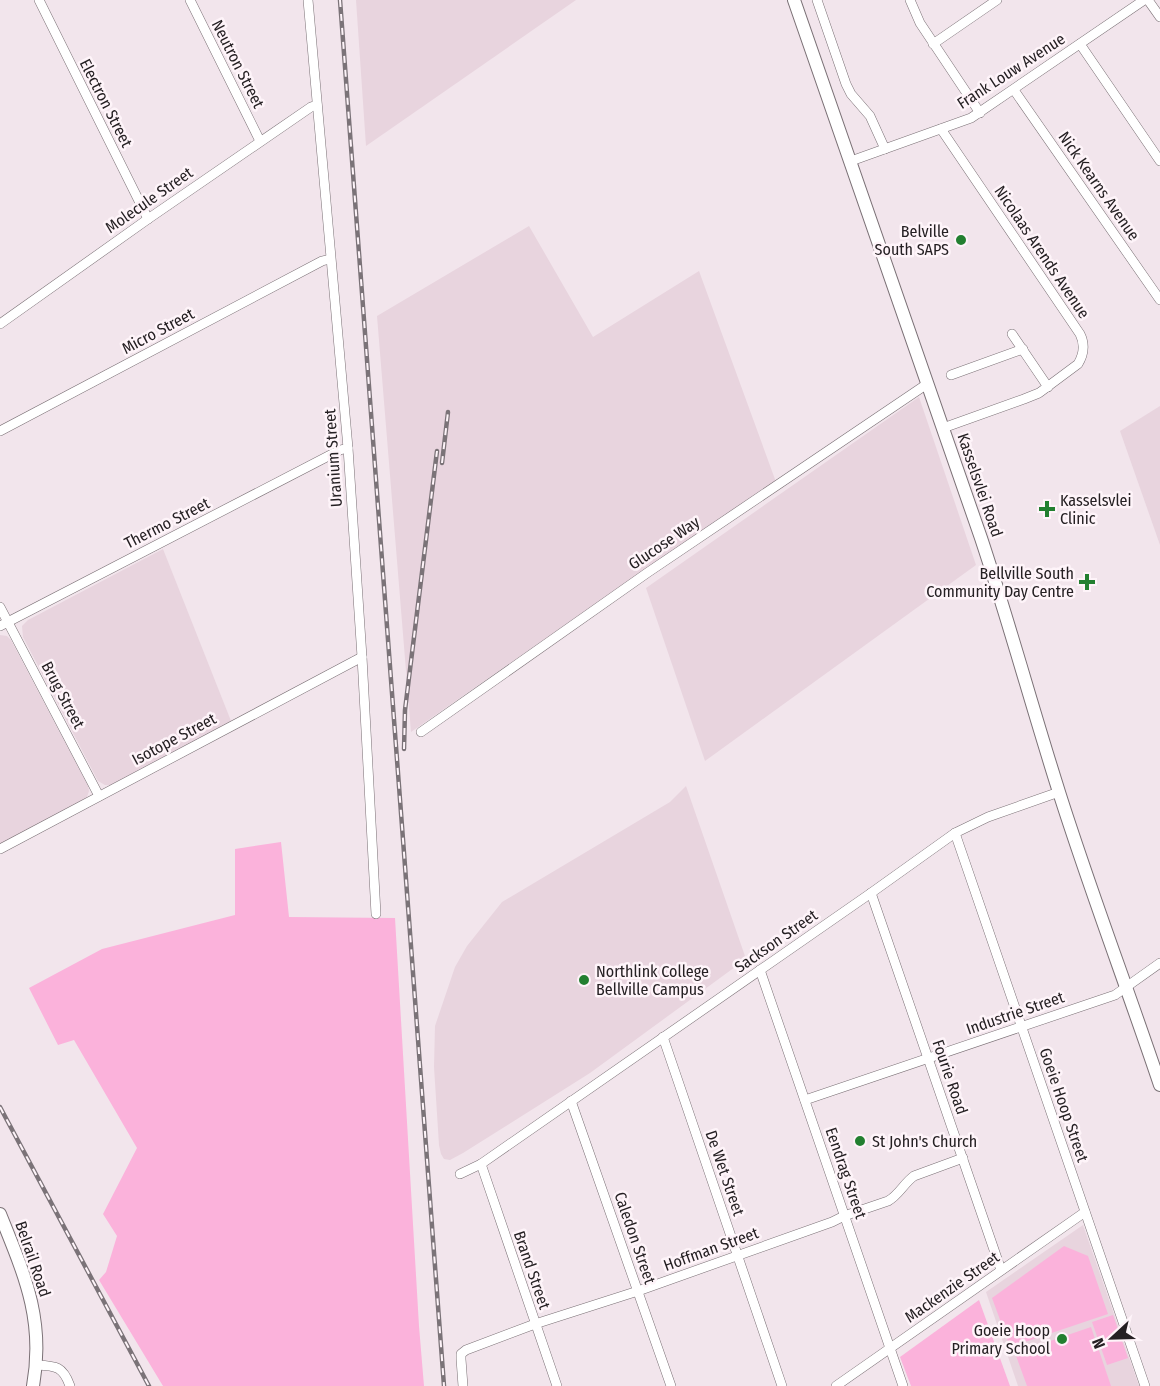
<svg xmlns="http://www.w3.org/2000/svg" width="1160" height="1386" font-family="'Fira Sans Condensed',sans-serif">
<rect width="100%" height="100%" fill="#f2e5ec"/>
<g fill="#e8d4de">
<path d="M 356,0 L 576,0 L 366,146 Z"/>
<path d="M 529,226 L 593,337 L 699,271 L 776,482 L 651,565 L 411,732 L 377,316 Z"/>
<path d="M 919,397 L 976,565 L 705,761 L 646,588 Z"/>
<path d="M 1160,406 L 1160,545 L 1120,431 Z"/>
<path d="M 163,549 L 231,721 L 111,785 L 105,785 L 98,781 L 23,637 L 22,626 L 28,620 Z"/>
<path d="M 0,635 L 7,636 L 11,640 L 88,786 L 89,791 L 87,797 L 84,800 L 0,845 Z"/>
<path d="M 686,786 L 746,959 L 590,1073 L 463,1153 L 450,1160 L 444,1159 L 441,1154 L 439,1145 L 434,1067 L 435,1026 L 455,967 L 467,946 L 502,902 L 670,802 Z"/>
<path d="M 1083,1225 L 1139,1386 L 1018,1386 L 986,1292 Z"/>
</g>
<g fill="#fbb2db">
<path d="M 281,842 L 289,917 L 395,918 L 419,1326 L 424,1386 L 163,1386 L 99,1280 L 106,1272 L 117,1236 L 103,1214 L 137,1148 L 74,1040 L 58,1045 L 29,988 L 102,949 L 235,915 L 235,849 Z"/>
<path d="M 1064,1246 L 1088,1256 L 1108,1314 L 1010,1347 L 992,1298 Z"/>
<path d="M 979,1300 L 1010,1386 L 911,1386 L 900,1357 Z"/>
<path d="M 1113,1315 L 1128,1358 L 1107,1365 L 1092,1322 Z"/>
<path d="M 1091,1327 L 1111,1386 L 1027,1386 L 1015,1353 Z"/>
</g>
<g fill="none" stroke-linecap="round" stroke-linejoin="round">
<g stroke="#7a7075" stroke-width="10">
<g id="minor">
<path d="M 39,0 L 148,219"/>
<path d="M 190,0 L 260,141"/>
<path d="M 308,0 L 348,448 L 362,657 L 376,914"/>
<path d="M 817,0 L 846,84 L 851,94 L 870,116 L 885,149"/>
<path d="M 910,0 L 920,23 L 980,113"/>
<path d="M 1148,0 L 1160,17"/>
<path d="M 933,44 L 997,0"/>
<path d="M 1080,44 L 1160,161"/>
<path d="M 1014,90 L 1160,300"/>
<path d="M 941,129 L 1080,334 C 1085,344 1084,354 1078,364 L 1039,393 L 1024,399 L 943,428"/>
<path d="M 851,161 L 971,118 L 1144,0"/>
<path d="M 0,324 L 148,219 L 311,107 L 317,105"/>
<path d="M 1012,334 L 1048,387"/>
<path d="M 951,375 L 1023,349"/>
<path d="M 0,431 L 322,261 L 330,259"/>
<path d="M 0,607 L 99,796"/>
<path d="M 0,626 L 340,450 L 348,448"/>
<path d="M 421,732 L 647,573 L 927,384"/>
<path d="M 955,833 L 1145,1386"/>
<path d="M 0,849 L 362,657"/>
<path d="M 871,893 L 1001,1270"/>
<path d="M 760,970 L 903,1386"/>
<path d="M 663,1037 L 782,1386"/>
<path d="M 805,1100 L 1115,995 L 1160,963"/>
<path d="M 571,1101 L 671,1386"/>
<path d="M 481,1164 L 557,1386"/>
<path d="M 460,1174 L 481,1164 L 871,893 L 955,833 L 988,817 L 1059,792"/>
<path d="M 36,1365 C 56,1366 63,1366 70,1386"/>
<path d="M 463,1386 L 461,1359 L 461,1354 L 466,1350 L 535,1324 L 638,1291 L 832,1222 L 844,1216 L 888,1201 C 899,1195 904,1183 914,1176 L 963,1158"/>
<path d="M 836,1386 L 1085,1212"/>
</g>
</g>
<g stroke="#7a7075" stroke-width="14">
<g id="tertiary">
<path d="M 794,0 C 857,179 920,358 981,538 C 1009,622 1032,707 1059,792 C 1090,890 1127,987 1160,1085"/>
<path d="M 0,1214 C 24,1274 45,1319 33,1386"/>
</g>
</g>
<use href="#minor" stroke="#fff" stroke-width="9"/>
<use href="#tertiary" stroke="#fff" stroke-width="12"/>
<g stroke="#7b7378" stroke-width="4.5">
<g id="rail">
<path d="M 340,0 L 444,1386"/>
<path d="M 442,463 L 448,412"/>
<path d="M 404,749 L 405,710 L 437,451"/>
<path d="M 0,1107 L 149,1386"/>
</g>
</g>
<use href="#rail" stroke="#fef4f9" stroke-width="2" stroke-dasharray="7" stroke-linecap="butt"/>
</g>
<g fill="#227f30" stroke="#fef4f9" stroke-width="2">
<circle cx="961" cy="240" r="6"/>
<path d="M1044 500h6v6h6v6h-6v6h-6v-6h-6v-6h6z"/>
<path d="M1084 573h6v6h6v6h-6v6h-6v-6h-6v-6h6z"/>
<circle cx="584" cy="980" r="6"/>
<circle cx="860" cy="1141" r="6"/>
<circle cx="1062" cy="1339" r="6"/>
</g>
<g text-anchor="middle" dominant-baseline="central" stroke-width="5" stroke-linejoin="round" paint-order="stroke">
<g font-size="16" fill="#252023" stroke="#fef4f9">
<text transform="translate(238 64) rotate(63)">Neutron Street</text>
<text transform="translate(1011 71) rotate(-33)">Frank Louw Avenue</text>
<text transform="translate(106 103) rotate(63)">Electron Street</text>
<text transform="translate(1099 186) rotate(55)">Nick Kearns Avenue</text>
<text transform="translate(149 200) rotate(-35)">Molecule Street</text>
<text transform="translate(1042 252) rotate(56)">Nicolaas Arends Avenue</text>
<text transform="translate(158 331) rotate(-28)">Micro Street</text>
<text transform="translate(333 458) rotate(-94)">Uranium Street</text>
<text transform="translate(980 485) rotate(71)">Kasselsvlei Road</text>
<text transform="translate(167 523) rotate(-27)">Thermo Street</text>
<text transform="translate(664 543) rotate(-34)">Glucose Way</text>
<text transform="translate(63 695) rotate(62)">Brug Street</text>
<text transform="translate(174 739) rotate(-28)">Isotope Street</text>
<text transform="translate(776 941) rotate(-35)">Sackson Street</text>
<text transform="translate(1015 1013) rotate(-19)">Industrie Street</text>
<text transform="translate(950 1077) rotate(71)">Fourie Road</text>
<text transform="translate(1064 1105) rotate(71)">Goeie Hoop Street</text>
<text transform="translate(725 1173) rotate(71)">De Wet Street</text>
<text transform="translate(846 1173) rotate(71)">Eendrag Street</text>
<text transform="translate(635 1238) rotate(71)">Caledon Street</text>
<text transform="translate(711 1249) rotate(-20)">Hoffman Street</text>
<text transform="translate(33 1259) rotate(71)">Belrail Road</text>
<text transform="translate(532 1270) rotate(71)">Brand Street</text>
<text transform="translate(952 1287) rotate(-35)">Mackenzie Street</text>
</g>
<g font-size="16" fill="#252023" stroke="#fef4f9" text-anchor="end">
<text x="949" y="231">Belville<tspan x="949" dy="18">South SAPS</tspan></text>
<text x="1060" y="500" text-anchor="start">Kasselsvlei<tspan x="1060" dy="18">Clinic</tspan></text>
<text x="1074" y="573">Bellville South<tspan x="1074" dy="18">Community Day Centre</tspan></text>
<text x="596" y="971" text-anchor="start">Northlink College<tspan x="596" dy="18">Bellville Campus</tspan></text>
<text x="872" y="1141" text-anchor="start">St John's Church</text>
<text x="1050" y="1330">Goeie Hoop<tspan x="1050" dy="18">Primary School</tspan></text>
</g>
</g>
<g transform="translate(1112 1338) rotate(248)" stroke="#fef4f9" stroke-width="4.5" paint-order="stroke">
<path d="M0-4.5L10 22L0 15L-10 22Z" fill="#252023"/>
<text y="-9" font-size="16" font-weight="bold" text-anchor="middle" fill="#252023">N</text>
</g>
</svg>
